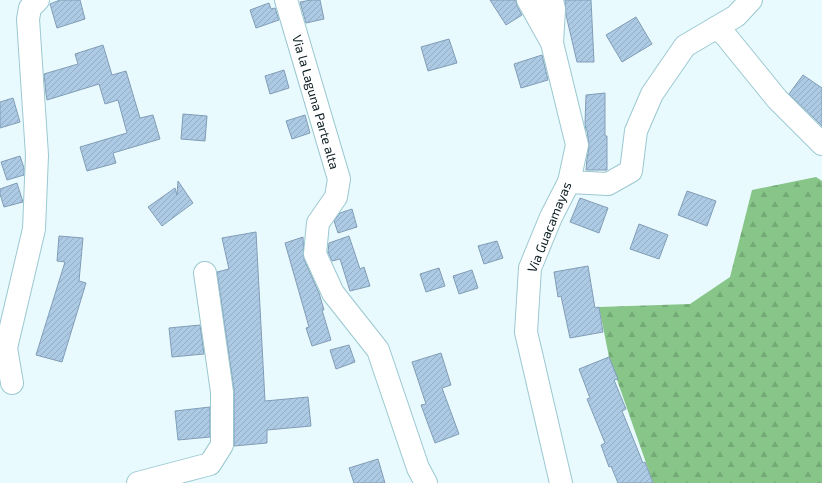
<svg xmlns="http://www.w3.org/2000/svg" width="822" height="483" font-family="'Exo 2',sans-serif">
<defs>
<pattern id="forest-firs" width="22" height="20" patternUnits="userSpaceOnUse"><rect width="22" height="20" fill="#87c688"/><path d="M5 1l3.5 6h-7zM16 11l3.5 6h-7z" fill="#73aa75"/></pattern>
<pattern id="building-hatch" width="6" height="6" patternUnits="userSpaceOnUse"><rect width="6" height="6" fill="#adcae5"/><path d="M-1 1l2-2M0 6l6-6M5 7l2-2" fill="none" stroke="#94adc4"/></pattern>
</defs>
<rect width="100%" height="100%" fill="#e9fafe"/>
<path fill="url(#forest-firs)" d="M 816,177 L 822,181 L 822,483 L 653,483 L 609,357 L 599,307 L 690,304 L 730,277 L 752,190 Z"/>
<g fill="url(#building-hatch)" stroke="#819db6">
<path d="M 60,0 L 80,0 L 85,19 L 57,28 L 50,4 Z"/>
<path d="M 311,0 L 320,0 L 324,19 L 306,23 L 300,2 Z"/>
<path d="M 490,0 L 516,0 L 517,6 L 522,15 L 506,25 Z"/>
<path d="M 565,0 L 591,0 L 594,62 L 577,62 L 566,15 Z"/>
<path d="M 269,3 L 271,9 L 275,8 L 279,20 L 256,28 L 250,10 Z"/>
<path d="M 636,17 L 652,44 L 622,62 L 606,35 Z"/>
<path d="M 449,39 L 457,63 L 428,71 L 421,47 Z"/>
<path d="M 103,45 L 112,75 L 126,71 L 140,118 L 153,115 L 160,139 L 113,153 L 116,163 L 87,171 L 80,147 L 127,133 L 118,100 L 105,104 L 99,84 L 47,100 L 46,94 L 44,74 L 78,64 L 75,54 Z"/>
<path d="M 542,55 L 548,80 L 521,88 L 514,64 Z"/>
<path d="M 284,70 L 289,88 L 270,94 L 265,76 Z"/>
<path d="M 803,75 L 822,88 L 822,126 L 789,94 Z"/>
<path d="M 605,93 L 605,136 L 607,136 L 607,170 L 586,170 L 587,159 L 589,147 L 587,130 L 586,130 L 585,124 L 586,95 Z"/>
<path d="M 13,98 L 20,122 L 0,128 L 0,102 Z"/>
<path d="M 183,114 L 207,116 L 205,141 L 181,139 Z"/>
<path d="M 305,115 L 310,133 L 292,139 L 286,121 Z"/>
<path d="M 20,156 L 24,168 L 24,175 L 7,180 L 1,162 Z"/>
<path d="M 178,181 L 193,203 L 162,226 L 148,207 L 175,188 L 177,195 Z"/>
<path d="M 17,183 L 23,202 L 4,207 L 0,194 L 0,189 Z"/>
<path d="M 687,191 L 716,201 L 707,226 L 678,215 Z"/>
<path d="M 580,198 L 608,208 L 599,233 L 570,222 Z"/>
<path d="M 352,209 L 357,227 L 338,233 L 334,221 L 340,213 Z"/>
<path d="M 639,224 L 668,235 L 659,259 L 630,249 Z"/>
<path d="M 256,232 L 265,401 L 308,397 L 311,426 L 267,430 L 267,443 L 234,446 L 234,390 L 217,272 L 229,269 L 222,238 Z"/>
<path d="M 59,236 L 83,238 L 79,281 L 86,283 L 62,362 L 36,355 L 65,262 L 57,261 Z"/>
<path d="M 349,236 L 360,269 L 364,267 L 370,286 L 350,291 L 340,259 L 332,261 L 328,252 L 329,243 Z"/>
<path d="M 303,237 L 304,259 L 319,293 L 324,310 L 322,310 L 331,340 L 312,346 L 306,328 L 309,327 L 285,243 Z"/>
<path d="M 497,241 L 503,258 L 484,264 L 478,246 Z"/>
<path d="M 588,266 L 595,308 L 599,307 L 603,332 L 570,338 L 561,296 L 558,297 L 554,272 Z"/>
<path d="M 439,268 L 445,286 L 426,292 L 420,274 Z"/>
<path d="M 472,270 L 478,288 L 459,294 L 453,276 Z"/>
<path d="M 200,325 L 204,354 L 172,357 L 169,328 Z"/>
<path d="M 349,345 L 355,362 L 336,369 L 330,350 Z"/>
<path d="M 441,353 L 451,385 L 442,388 L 459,434 L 435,443 L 421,405 L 426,404 L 412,362 Z"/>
<path d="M 609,357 L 618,379 L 614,380 L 626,409 L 622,411 L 643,463 L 645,462 L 653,483 L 618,483 L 611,466 L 609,467 L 601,445 L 605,443 L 587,399 L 590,398 L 579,369 Z"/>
<path d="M 210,407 L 210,437 L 178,440 L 175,411 Z"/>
<path d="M 378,459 L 385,483 L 354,483 L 349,468 Z"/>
</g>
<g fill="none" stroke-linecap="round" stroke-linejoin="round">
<g stroke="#9bc8d1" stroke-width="24">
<g id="minor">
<path d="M 286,0 L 339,179 L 336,197 L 318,223 L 315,254 L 333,293 L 378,350 L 418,468 L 426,483"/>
<path d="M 528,0 L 552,43 L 577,145 L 569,182 L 551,217 L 530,268 L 526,332 L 561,483"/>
<path d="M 716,28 L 725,35 L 777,99 L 822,144"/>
<path d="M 552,43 L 554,9 L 552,0"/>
<path d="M 569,182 L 608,184 L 631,171 L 636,131 L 652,94 L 685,46 L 736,16 L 751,0"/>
<path d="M 12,383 L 6,348 L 34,229 L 37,155 L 28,19 L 30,8 L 38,0"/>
<path d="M 138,483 L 210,464 L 222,445 L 222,392 L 205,273"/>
</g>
</g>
<use href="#minor" stroke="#fff" stroke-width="22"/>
</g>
<g text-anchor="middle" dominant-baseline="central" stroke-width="3" stroke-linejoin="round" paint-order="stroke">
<g font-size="13" fill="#0d1e22" stroke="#fff">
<text transform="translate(316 102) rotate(74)">Via la Laguna Parte alta</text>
<text transform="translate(549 227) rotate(-68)">Via Guacamayas</text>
</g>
</g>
</svg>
